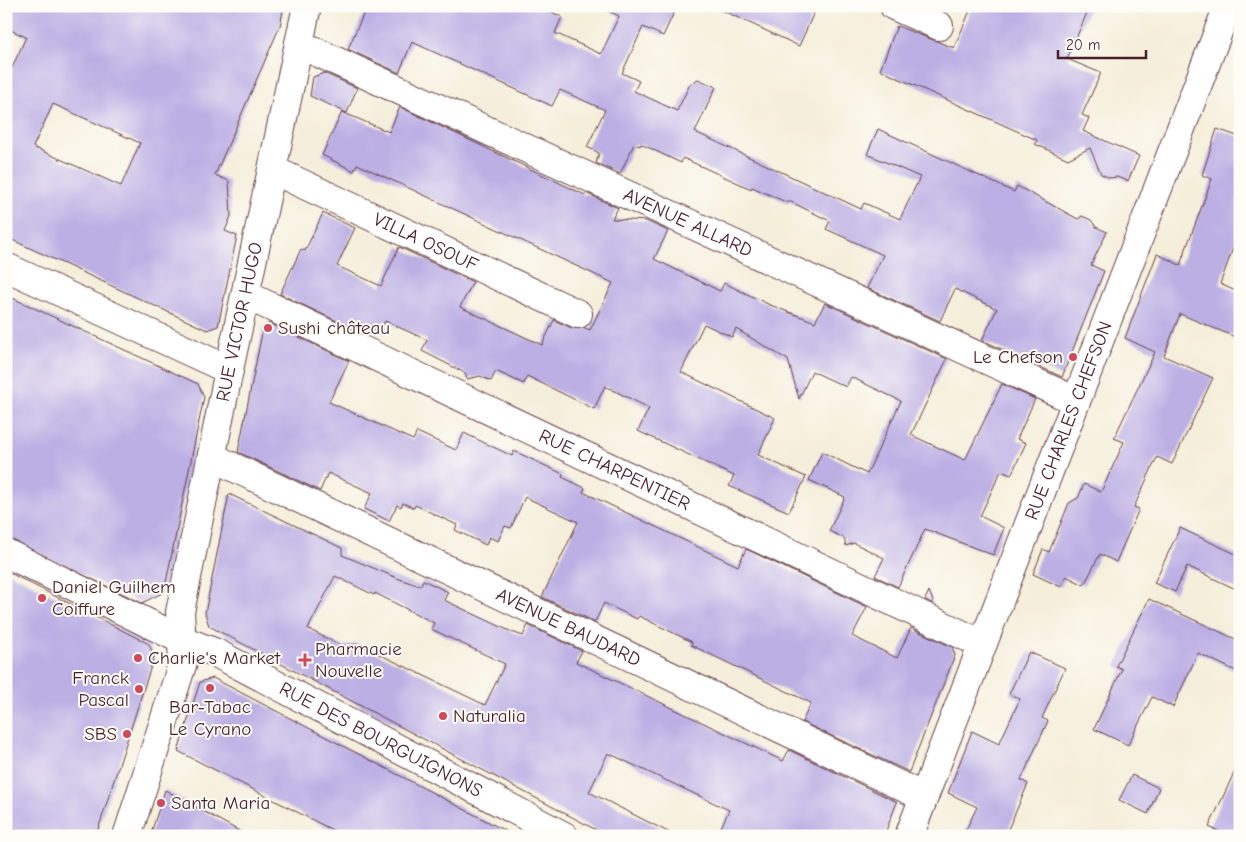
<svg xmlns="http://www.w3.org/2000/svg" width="1246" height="842" font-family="'Comic Neue',sans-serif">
<rect width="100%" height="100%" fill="#fdfcf7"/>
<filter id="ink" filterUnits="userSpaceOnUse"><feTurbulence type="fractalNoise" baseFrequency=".02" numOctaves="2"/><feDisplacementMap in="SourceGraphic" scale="10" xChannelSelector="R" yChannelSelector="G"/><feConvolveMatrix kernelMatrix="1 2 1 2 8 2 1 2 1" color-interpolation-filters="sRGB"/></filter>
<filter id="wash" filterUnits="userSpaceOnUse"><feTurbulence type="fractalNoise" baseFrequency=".0096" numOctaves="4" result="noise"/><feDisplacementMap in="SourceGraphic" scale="20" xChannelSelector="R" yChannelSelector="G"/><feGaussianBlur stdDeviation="1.12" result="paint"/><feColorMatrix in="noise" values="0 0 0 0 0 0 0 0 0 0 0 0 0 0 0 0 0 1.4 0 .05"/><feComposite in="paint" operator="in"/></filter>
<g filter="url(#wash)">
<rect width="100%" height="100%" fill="#f5eeda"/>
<g id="blocks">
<g fill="#bbafe4" fill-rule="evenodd">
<path d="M 6,6 L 284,6 L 280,26 L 215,175 L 229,181 L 231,216 L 225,231 L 237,236 L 218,326 L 207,330 L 6,237 L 6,81 L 26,37 L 6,28 ZM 53,104 L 140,143 L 121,186 L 33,147 Z"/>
<path d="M 367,6 L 539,6 L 562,17 L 555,33 L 601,54 L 619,16 L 598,6 L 677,6 L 663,36 L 643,27 L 622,73 L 639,81 L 634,91 L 677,111 L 690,84 L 698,79 L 716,87 L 695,132 L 861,209 L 864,203 L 900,219 L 920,177 L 867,154 L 878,129 L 1014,192 L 1017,186 L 1078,219 L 1082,216 L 1091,220 L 1096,227 L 1107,232 L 1091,265 L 1104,271 L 1062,377 L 982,340 L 997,309 L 955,289 L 940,321 L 867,288 L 883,255 L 826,229 L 830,221 L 789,201 L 788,203 L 752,187 L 751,189 L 683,158 L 681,163 L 641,144 L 640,146 L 634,144 L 620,174 L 596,163 L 599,153 L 587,147 L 605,110 L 560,90 L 552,106 L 412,42 L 399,73 L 348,49 Z"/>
<path d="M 713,6 L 817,6 L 799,46 Z"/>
<path d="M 972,6 L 1090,6 L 1067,59 L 1101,73 L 1082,115 L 1089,118 L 1083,131 L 1139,156 L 1128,181 L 1117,177 L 1110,178 L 1101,174 L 1090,148 L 1068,159 L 1035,144 L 1037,140 L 880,70 L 897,26 L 954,48 Z"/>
<path d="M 324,73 L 357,88 L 347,113 L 310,96 L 313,77 Z"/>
<path d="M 400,107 L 585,195 L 586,193 L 618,208 L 612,219 L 646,221 L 668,231 L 654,259 L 720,291 L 724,283 L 770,305 L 815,322 L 825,303 L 947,359 L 911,435 L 965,460 L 1002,384 L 1035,399 L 1017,439 L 1026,443 L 1011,475 L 1001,471 L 980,516 L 1004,528 L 993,555 L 925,529 L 898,587 L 875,576 L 884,558 L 854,543 L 846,546 L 844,538 L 829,531 L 845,497 L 809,480 L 822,452 L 867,474 L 901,401 L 851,377 L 846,387 L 812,371 L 799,399 L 788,360 L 736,329 L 732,337 L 704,324 L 681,372 L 775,418 L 758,455 L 806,477 L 789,512 L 729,486 L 734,476 L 638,431 L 649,408 L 605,386 L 594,409 L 527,376 L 524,384 L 496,371 L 491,381 L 480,376 L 467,379 L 465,373 L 422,351 L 427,340 L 385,321 L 380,332 L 366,325 L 362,333 L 280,294 L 301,249 L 305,251 L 323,213 L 355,228 L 337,266 L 381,286 L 399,247 L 473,282 L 460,307 L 542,345 L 554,320 L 572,328 L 585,328 L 590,330 L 613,283 L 357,164 L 354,171 L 322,155 L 342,112 L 389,132 Z"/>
<path d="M 1217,129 L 1240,137 L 1240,229 L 1220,284 L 1240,293 L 1240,339 L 1180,314 L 1164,356 L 1213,378 L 1172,464 L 1157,457 L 1134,507 L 1139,509 L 1116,562 L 1100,554 L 1084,585 L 1066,576 L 1061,587 L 1033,574 L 1043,549 L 1049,552 L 1069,503 L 1078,498 L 1084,484 L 1101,492 L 1124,442 L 1114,438 L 1155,352 L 1125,338 L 1157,254 L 1180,265 L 1212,179 L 1202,175 Z"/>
<path d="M 6,295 L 198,384 L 204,397 L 164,592 L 142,603 L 6,538 Z"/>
<path d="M 269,323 L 349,361 L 329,402 L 413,440 L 417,432 L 456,450 L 464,433 L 512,456 L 514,451 L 563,474 L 562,477 L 585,488 L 583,492 L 738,566 L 746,549 L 867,607 L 852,636 L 897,658 L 911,628 L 952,647 L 955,655 L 909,772 L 802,722 L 811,703 L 691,645 L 692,642 L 639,616 L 637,619 L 604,603 L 595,622 L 542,597 L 578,522 L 525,497 L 511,528 L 505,526 L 498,541 L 489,537 L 486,545 L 455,530 L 457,525 L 415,505 L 414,508 L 403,503 L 401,507 L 397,505 L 389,521 L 364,509 L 372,493 L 328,473 L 320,491 L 238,452 L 263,328 Z"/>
<path d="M 229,494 L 342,548 L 342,555 L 402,580 L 420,586 L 423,580 L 448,592 L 444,600 L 512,632 L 523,636 L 528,625 L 582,651 L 576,662 L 783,761 L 789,750 L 897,802 L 884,836 L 717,836 L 729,810 L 608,753 L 589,792 L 676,836 L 608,836 L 209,626 L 205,613 ZM 335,576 L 374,595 L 375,593 L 434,623 L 431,629 L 505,664 L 485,705 L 358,644 L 342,646 L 308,629 Z"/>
<path d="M 1180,528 L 1240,556 L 1240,591 L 1187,566 L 1175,592 L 1154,583 Z"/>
<path d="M 6,571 L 149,644 L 154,657 L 96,836 L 28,836 L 6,825 Z"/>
<path d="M 929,591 L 934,604 L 925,600 Z"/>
<path d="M 1149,599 L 1240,641 L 1240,673 L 1198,653 L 1173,707 L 1152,697 L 1128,745 L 1094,729 L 1122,669 L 1116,666 Z"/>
<path d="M 1029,652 L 1065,668 L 1042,718 L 1048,721 L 1021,780 L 1028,784 L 1005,836 L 963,836 L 977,807 L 948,793 L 972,731 L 999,744 L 1020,699 L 1009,694 Z"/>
<path d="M 213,678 L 458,806 L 515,836 L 344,836 L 178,751 L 200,682 Z"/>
<path d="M 1240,760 L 1240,836 L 1229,836 L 1209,827 Z"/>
<path d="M 1132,775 L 1159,788 L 1148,814 L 1119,800 Z"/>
<path d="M 165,790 L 248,836 L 150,836 Z"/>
</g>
</g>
</g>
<g filter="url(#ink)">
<use href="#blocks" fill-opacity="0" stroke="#643e45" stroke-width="1"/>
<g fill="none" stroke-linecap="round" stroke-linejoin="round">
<g stroke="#643e45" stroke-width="30">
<g id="street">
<path d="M 894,6 L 939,26"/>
<path id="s1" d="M 299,44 L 1076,401"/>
<path id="s2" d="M 273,170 L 578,314"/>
<path d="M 6,267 L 229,370"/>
<path id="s3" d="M 246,295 L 982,644"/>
<path id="s4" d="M 212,457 L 924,797"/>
<path id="s5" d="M 127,836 L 183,662 L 180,612 L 229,370 L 307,6"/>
<path id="s6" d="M 909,836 L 1228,6"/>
</g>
</g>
<g stroke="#643e45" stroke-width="30">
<g id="secondary">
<path id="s7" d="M 6,553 L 182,640 L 214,652 L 564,836"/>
</g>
</g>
<use href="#street" stroke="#fff" stroke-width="28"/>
<use href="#secondary" stroke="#fff" stroke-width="28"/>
</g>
</g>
<g fill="#d1495b" stroke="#fdfcf7" stroke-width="2">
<circle cx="268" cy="328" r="5"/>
<circle cx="1073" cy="357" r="5"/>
<circle cx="42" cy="598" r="5"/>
<circle cx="138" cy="658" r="5"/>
<path d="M302.5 652.5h5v5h5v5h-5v5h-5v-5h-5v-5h5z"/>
<circle cx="210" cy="688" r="5"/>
<circle cx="139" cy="689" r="5"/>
<circle cx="443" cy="716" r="5"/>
<circle cx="127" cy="734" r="5"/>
<circle cx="161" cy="803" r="5"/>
</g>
<g text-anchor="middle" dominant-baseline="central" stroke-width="4" stroke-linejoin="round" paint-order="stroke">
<g font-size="19" fill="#4a1f2b" stroke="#fdfcf7">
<text stroke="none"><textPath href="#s1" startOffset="428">AVENUE ALLARD</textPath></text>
<text stroke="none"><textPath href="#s2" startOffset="169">VILLA OSOUF</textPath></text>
<text stroke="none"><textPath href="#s5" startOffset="529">RUE VICTOR HUGO</textPath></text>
<text stroke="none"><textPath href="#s6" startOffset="445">RUE CHARLES CHEFSON</textPath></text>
<text stroke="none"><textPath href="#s3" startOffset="408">RUE CHARPENTIER</textPath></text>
<text stroke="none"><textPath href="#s4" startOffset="395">AVENUE BAUDARD</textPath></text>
<text stroke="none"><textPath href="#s7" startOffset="419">RUE DES BOURGUIGNONS</textPath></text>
</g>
<g font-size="19" fill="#4a1f2b" stroke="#fdfcf7" text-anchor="start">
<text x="278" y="328">Sushi château</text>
<text x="1063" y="357" text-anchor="end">Le Chefson</text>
<text x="52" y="587">Daniel Guilhem<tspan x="52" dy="22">Coiffure</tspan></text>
<text x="315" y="649">Pharmacie<tspan x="315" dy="22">Nouvelle</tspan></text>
<text x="148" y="658">Charlie's Market</text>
<text x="129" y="678" text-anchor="end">Franck<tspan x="129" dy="22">Pascal</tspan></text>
<text x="210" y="707" text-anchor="middle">Bar-Tabac<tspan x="210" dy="22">Le Cyrano</tspan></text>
<text x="453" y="716">Naturalia</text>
<text x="117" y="734" text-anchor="end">SBS</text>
<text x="171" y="803">Santa Maria</text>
</g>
</g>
<rect width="1246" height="842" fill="none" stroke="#fdfcf7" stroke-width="25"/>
<path d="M1058 50v8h88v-8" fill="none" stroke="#4a1f2b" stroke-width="2.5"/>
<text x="1066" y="50" font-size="15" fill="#4a1f2b" stroke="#fdfcf7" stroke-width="4" paint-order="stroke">20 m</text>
</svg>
